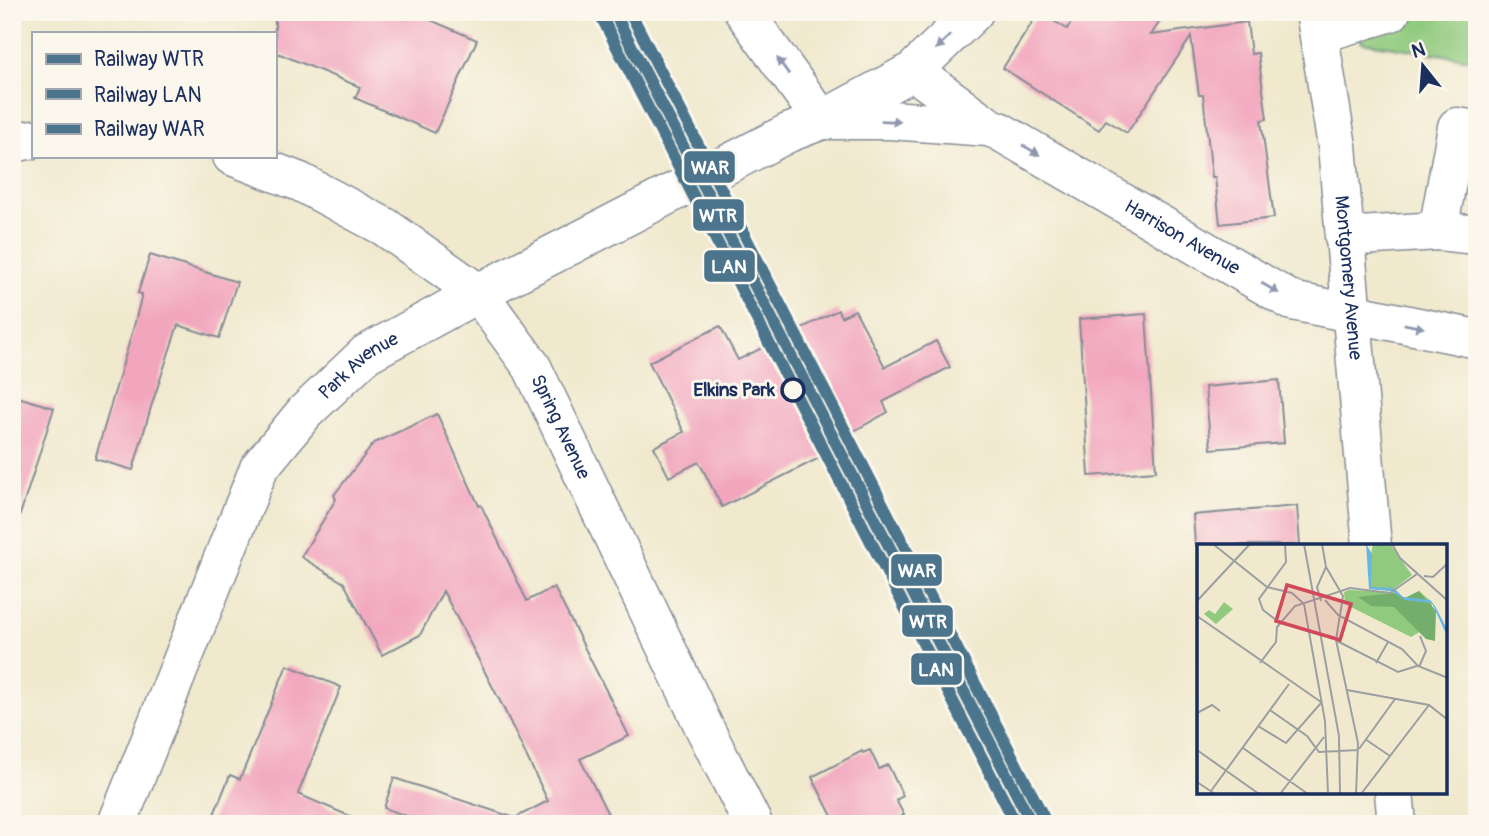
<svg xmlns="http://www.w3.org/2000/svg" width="1489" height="836" font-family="Pangolin,sans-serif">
<rect width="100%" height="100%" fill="#fbf7ec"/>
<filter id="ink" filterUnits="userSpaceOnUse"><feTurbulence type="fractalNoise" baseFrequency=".0143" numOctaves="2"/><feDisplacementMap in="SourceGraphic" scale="14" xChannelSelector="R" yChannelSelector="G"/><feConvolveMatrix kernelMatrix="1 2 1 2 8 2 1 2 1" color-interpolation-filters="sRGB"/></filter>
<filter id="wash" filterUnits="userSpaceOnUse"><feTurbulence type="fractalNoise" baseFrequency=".00686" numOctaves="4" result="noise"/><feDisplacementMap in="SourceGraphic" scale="28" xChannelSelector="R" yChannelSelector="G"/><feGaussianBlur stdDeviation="1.57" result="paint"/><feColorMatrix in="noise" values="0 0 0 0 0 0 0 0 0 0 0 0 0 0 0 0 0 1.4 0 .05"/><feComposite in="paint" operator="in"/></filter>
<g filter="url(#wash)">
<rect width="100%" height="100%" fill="#f0e9ce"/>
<path fill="#90ca7e" stroke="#567c6e" stroke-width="2" d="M 1353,12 L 1477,12 L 1477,60 L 1362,42 Z"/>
<g id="blocks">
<g fill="#f2a6be">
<path d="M 275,12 L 412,12 L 477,40 L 435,133 L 355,98 L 360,87 L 275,52 Z"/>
<path d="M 1039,12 L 1067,29 L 1078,12 L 1166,12 L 1151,35 L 1247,22 L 1251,54 L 1258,53 L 1267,119 L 1261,120 L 1274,218 L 1220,224 L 1215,177 L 1212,177 L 1203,95 L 1199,95 L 1191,37 L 1127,133 L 1106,120 L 1099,130 L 1003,68 Z"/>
<path d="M 150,255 L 237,282 L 219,338 L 178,325 L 151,407 L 133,470 L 95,459 L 134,326 L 142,294 L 138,293 Z"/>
<path d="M 838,310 L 841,317 L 855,310 L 885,367 L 936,341 L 950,367 L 883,402 L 888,412 L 827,446 L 831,452 L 722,507 L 699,462 L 669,477 L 654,447 L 684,432 L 649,362 L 720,326 L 738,360 Z"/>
<path d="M 1146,314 L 1156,471 L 1089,476 L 1079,319 Z"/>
<path d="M 1279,380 L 1284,443 L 1211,449 L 1205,387 Z"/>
<path d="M 18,397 L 54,408 L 19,518 L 12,517 L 12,414 Z"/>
<path d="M 437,414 L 479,506 L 481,505 L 527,601 L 554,587 L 629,736 L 580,759 L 613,824 L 429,824 L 384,808 L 394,778 L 515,818 L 548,801 L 502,705 L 443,591 L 420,635 L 382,655 L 344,583 L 301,557 L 336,499 L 334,495 L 374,443 Z"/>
<path d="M 1297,506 L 1300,545 L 1195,545 L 1193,515 Z"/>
<path d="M 287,665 L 341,687 L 298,794 L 368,824 L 210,824 L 230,775 L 240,779 Z"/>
<path d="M 870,750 L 879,769 L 888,765 L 903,796 L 896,800 L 904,815 L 888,824 L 836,824 L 812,777 L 862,751 L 863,753 Z"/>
</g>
</g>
</g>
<g filter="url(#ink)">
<use href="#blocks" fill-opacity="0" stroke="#868c96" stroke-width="2"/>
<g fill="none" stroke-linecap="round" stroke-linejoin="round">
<g stroke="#868c96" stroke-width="41">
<g id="minor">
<path d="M 744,12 L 822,120"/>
<path id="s1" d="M 1315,12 L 1337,146 L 1372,546"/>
<path d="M 1319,34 L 1391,12"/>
<path id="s2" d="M 913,71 L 989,127 L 999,131 L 1292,301 L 1477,339"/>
<path d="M 824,120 L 890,120 L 989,127"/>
<path d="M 12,143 L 33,139"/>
<path id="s3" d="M 232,156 L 300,182 L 385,227 L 478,293 L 532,367 L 705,729 L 753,824"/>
<path d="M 1438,231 L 1457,127 L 1477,130"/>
<path d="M 1344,237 L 1438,231 L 1477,235"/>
<path d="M 1394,792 L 1397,824"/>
<path id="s4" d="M 117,824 L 259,468 L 305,412 L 366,354 L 478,293 L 788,133 L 822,120 L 913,71 L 974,12"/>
</g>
</g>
<use href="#minor" stroke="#fff" stroke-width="38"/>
<g stroke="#fbf7ec" stroke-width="18">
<path id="rail-1" d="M 614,12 L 1032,824"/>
</g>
<g stroke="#fbf7ec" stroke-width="18">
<path id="rail-2" d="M 602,18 L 1016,824"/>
</g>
<g stroke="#fbf7ec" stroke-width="18">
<path id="rail-3" d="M 630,12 L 1044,818"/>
</g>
<use href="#rail-1" stroke="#4c748c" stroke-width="12"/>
<use href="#rail-2" stroke="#4c748c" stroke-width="12"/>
<use href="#rail-3" stroke="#4c748c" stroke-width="12"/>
</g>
<defs><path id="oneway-solid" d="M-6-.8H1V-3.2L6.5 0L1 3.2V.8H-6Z" transform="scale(1.75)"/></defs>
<g fill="#8d97ae">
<use href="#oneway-solid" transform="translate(943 42) rotate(136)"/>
<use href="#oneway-solid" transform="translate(783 66) rotate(-126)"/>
<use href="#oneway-solid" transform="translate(891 121) rotate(2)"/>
<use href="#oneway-solid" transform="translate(1031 150) rotate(30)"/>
<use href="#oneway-solid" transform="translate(1270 288) rotate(30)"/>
<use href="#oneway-solid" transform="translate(1414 326) rotate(12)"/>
</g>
</g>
<circle fill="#fbf7ec" stroke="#1b2f5e" stroke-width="3.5" cx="793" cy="390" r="11"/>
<g text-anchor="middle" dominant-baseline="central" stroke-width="6" stroke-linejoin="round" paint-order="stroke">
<g font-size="19" fill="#1b2f5e" stroke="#fbf7ec">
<text stroke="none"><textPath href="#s2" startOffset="317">Harrison Avenue</textPath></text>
<text stroke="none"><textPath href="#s1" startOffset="268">Montgomery Avenue</textPath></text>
<text stroke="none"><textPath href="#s4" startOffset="527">Park Avenue</textPath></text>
<text stroke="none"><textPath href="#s3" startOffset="441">Spring Avenue</textPath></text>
</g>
<g font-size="19" font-weight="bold" fill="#1b2f5e" stroke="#fbf7ec" text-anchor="end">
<text x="775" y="390">Elkins Park</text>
</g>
</g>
<g transform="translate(1197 544)">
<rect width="250" height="250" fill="#f0e9ce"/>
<path d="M 176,0 L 193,0 L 215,31 L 194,47 L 174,45 L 171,27 ZM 222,47 L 236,59 L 226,86 L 214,93 L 148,60 L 147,48 L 152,46 L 197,48 L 208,54 ZM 27,58 L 36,65 L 19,80 L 7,70 L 12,66 L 18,70 Z" fill="#90ca7e"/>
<path d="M 222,47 L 239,67 L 238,97 L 229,95 L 197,63 L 174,62 L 161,53 L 197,49 L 208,54 Z" fill="#74ae6d"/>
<path d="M 169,0 L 175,10 L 174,43 L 197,44 L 206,53 L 233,56 L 238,62 L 250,85 L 250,92 L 235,59 L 208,56 L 195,47 L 172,45 Z" fill="#68b7e2"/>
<path fill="none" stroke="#9b9fa1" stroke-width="2" d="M 16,0 L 70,43 L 95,49 L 107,60 L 128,177 L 131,250M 107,0 L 142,192 L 143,250M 195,0 L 203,14 L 251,57M 129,23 L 146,52 L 139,96 L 161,199 L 159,250M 227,32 L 236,33 L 251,19M 128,56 L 141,71 L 205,105 L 221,122 L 251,134M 0,57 L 53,0M 124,57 L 120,43 L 129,23 L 125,0M 0,72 L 124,158M 83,79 L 66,66 L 62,55 L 89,18 L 88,0M 140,97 L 201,128 L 220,122M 63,119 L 79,98 L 80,83 L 98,62 L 153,44 L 193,49 L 220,30M 179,119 L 191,98M 222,123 L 229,107 L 223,92M 150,146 L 232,161 L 251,176M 73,166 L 110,192 L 122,208 L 161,206M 0,169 L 15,161 L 23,167M 61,182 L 89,199 L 124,159M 168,195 L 193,212M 46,204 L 111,250M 162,205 L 198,155M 0,206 L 62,250M 0,238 L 18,250M 14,247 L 92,140M 83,250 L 127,193M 164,250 L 232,161M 191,250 L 217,250"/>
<path fill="#d1495b" fill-opacity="0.15" stroke="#d1495b" stroke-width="3.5" d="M 90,41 L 154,60 L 143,96 L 79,77 Z"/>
<rect width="250" height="250" fill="none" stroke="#1b2f5e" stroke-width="3.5"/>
</g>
<g stroke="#fbf7ec" stroke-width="2.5">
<rect x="683" y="150" width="53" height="34" rx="7" fill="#4c748c"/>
<rect x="692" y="198" width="53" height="34" rx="7" fill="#4c748c"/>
<rect x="703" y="249" width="53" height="34" rx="7" fill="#4c748c"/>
<rect x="890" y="553" width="53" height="34" rx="7" fill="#4c748c"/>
<rect x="901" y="604" width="53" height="34" rx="7" fill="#4c748c"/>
<rect x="910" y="652" width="53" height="34" rx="7" fill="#4c748c"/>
</g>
<g font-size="19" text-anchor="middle" font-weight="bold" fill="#fff">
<text x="710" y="174">WAR</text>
<text x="718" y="222">WTR</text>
<text x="729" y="273">LAN</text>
<text x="917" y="577">WAR</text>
<text x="928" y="628">WTR</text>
<text x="936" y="676">LAN</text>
</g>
<rect width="1489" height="836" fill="none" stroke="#fbf7ec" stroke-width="42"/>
<rect x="32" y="32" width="245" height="126" fill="#fbf7ec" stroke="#a1a7b3" stroke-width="2"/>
<rect x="46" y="54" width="35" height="10" fill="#4c748c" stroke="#a1a7b3" stroke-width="2"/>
<text x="94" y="66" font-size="21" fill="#1b2f5e">Railway WTR</text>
<rect x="46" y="89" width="35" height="10" fill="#4c748c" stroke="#a1a7b3" stroke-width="2"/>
<text x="94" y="102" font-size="21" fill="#1b2f5e">Railway LAN</text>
<rect x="46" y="124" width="35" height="10" fill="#4c748c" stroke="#a1a7b3" stroke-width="2"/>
<text x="94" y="136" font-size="21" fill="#1b2f5e">Railway WAR</text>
<g transform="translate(1423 66) rotate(343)" stroke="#fbf7ec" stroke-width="5" paint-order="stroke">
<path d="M0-5L12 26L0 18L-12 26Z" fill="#1b2f5e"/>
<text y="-10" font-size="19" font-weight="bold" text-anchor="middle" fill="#1b2f5e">N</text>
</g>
</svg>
